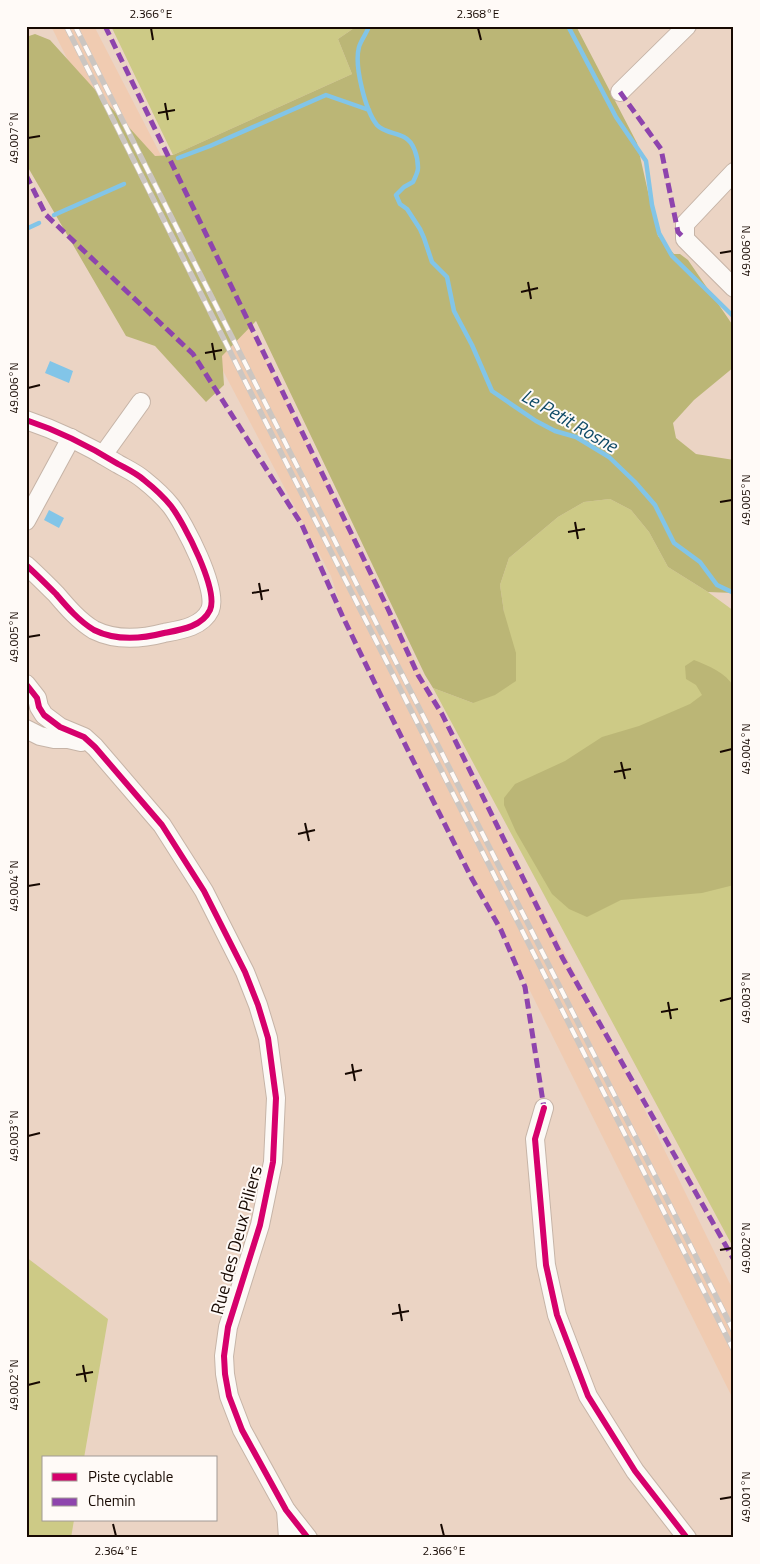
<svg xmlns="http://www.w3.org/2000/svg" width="760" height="1564" font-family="'Titillium Web',sans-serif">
<rect width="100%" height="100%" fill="#ebd4c4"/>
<path fill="#f0cbb1" d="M 51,26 L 94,26 L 242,312 L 420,672 L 634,1088 L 734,1292 L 734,1401 L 345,619 L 331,576 L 200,327 Z"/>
<g fill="#cdca86">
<path d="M 111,26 L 357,26 L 338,39 L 352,74 L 173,155 Z"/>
<path d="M 610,499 L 631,510 L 649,532 L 668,567 L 708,592 L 734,611 L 734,1249 L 433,688 L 473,703 L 504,612 L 500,585 L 509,558 L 558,517 L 584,502 Z"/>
<path d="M 26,1257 L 108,1319 L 84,1458 L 44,1458 L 44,1520 L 74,1520 L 71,1538 L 26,1538 Z"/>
</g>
<g fill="#bbb676">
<path d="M 357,26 L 576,26 L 637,143 L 658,236 L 674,254 L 680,254 L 688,260 L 734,327 L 734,367 L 694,400 L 673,423 L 676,438 L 696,454 L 734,460 L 734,593 L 708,592 L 668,567 L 649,532 L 631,510 L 610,499 L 584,502 L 558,517 L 509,558 L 500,585 L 504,612 L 516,653 L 516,681 L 495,695 L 473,703 L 433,688 L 425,675 L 256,321 L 222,356 L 224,385 L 206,402 L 155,346 L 126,336 L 26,164 L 26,37 L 35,34 L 50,40 L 155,156 L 173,155 L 352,74 L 338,39 Z"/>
<path d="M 694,660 C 709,666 725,672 734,687 L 734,885 L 702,893 L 621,900 L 587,917 L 569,909 L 552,894 L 516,832 L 504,805 L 504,798 L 515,784 L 565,761 L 602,737 L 639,726 L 690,704 L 702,695 L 696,685 L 686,679 L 685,666 Z"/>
</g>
<g fill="#82c5e8">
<path d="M 50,361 L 73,371 L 69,383 L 45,373 Z"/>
<path d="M 49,510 L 64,518 L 59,528 L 44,520 Z"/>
</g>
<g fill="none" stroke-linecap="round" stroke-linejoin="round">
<g stroke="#82c5e8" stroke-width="4.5">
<path d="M 369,26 C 367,33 361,40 359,47 C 354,65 365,110 377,125 C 383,132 396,133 404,137 C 414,142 418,157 418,168 C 418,172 415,178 413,182 L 404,187 L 396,195 L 400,204 L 407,209 L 420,229 L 424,238 L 432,262 L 447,277 L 454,311 L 472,345 L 492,391 L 536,421 L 555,431 L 576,437 L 609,457 L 635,482 L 655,505 L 674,543 L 700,562 L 717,585 L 734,593"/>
<path d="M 568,26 L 616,117 L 646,161 L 652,205 L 659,233 L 672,256 L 734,317"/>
<path d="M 178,158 L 210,146 L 326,95 L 369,110"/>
<path d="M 54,215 L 124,184"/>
<path d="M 26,229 L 39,223"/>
</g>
<g stroke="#c6b4a7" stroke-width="20">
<g id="minor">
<path d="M 620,92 L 687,26"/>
<path d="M 734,172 L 685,224 L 685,239 L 734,288"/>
<path d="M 26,420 C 59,431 89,446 118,464 C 127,469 136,473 144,480 C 154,488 163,496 171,506 C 184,523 219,590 210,610 C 202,627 180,630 164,633 C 141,639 116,641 94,630 C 79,621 67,607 56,594 C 46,584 36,574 26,565"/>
<path d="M 103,455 L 141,402"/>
<path d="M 26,521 L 71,438"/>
<path d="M 26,684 L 37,698 L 39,707 L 44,715 L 60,727 L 84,737 L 95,747 L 162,825 L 204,891 L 245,972 L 258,1005 L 268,1038 L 276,1098 L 273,1162 L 260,1225 L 228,1327 L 224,1356 L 225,1374 L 229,1396 L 242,1430 L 286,1510 L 308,1538"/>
<path d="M 26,729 L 40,736 L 54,739 L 68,739 L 81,742"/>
<path d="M 544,1108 L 535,1139 L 546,1265 L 557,1315 L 588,1396 L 635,1471 L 687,1538"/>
<path d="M 286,1510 L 288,1538"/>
</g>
</g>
<use href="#minor" stroke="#fcf9f6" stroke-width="18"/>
<g stroke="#ccc6c1" stroke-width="5.5">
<g id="rail">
<path d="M 66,26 L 734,1351"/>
<path d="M 75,26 L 734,1332"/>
</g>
</g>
<use href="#rail" stroke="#fffaf7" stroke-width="4" stroke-dasharray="11" stroke-linecap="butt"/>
<g stroke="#8e44ad" stroke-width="5" stroke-dasharray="10 5" stroke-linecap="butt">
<path d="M 105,26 L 388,609 L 418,675 L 442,714 L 562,957 L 734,1260"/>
<path d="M 620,92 L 661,149 L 678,232 L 685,239"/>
<path d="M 26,175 L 46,215 L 193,354 L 302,525 L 342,615 L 384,702 L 471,877 L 501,930 L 516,965 L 525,987 L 544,1108"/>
</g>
<g stroke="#fffaf7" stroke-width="9">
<g id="cycleway">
<path d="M 26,420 C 59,431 89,446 118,464 C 127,469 136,473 144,480 C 154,488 163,496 171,506 C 184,523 219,590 210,610 C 202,627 180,630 164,633 C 141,639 116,641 94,630 C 79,621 67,607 56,594 C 46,584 36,574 26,565"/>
<path d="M 26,684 L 37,698 L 39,707 L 44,715 L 60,727 L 84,737 L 95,747 L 162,825 L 204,891 L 245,972 L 258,1005 L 268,1038 L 276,1098 L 273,1162 L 260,1225 L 228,1327 L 224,1356 L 225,1374 L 229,1396 L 242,1430 L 286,1510 L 308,1538"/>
<path d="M 544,1108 L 535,1139 L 546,1265 L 557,1315 L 588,1396 L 635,1471 L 687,1538"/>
</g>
</g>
<use href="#cycleway" stroke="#d6006c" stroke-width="6"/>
</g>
<path fill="none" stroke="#170902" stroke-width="2" d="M 151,28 L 153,40M 478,28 L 481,40M 165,103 L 168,120M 158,113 L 175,110M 28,138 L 40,136M 720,253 L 732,251M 528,282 L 531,299M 521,292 L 538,288M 212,343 L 215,360M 205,353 L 222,350M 28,388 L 40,385M 720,502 L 732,500M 575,522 L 578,539M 568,532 L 585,529M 259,583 L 262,600M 252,593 L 269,590M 28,637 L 40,635M 720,752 L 732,749M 621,762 L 625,779M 614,772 L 631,769M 305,823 L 309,841M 298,834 L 315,830M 28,886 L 40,884M 720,1001 L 732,998M 668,1002 L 671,1019M 661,1012 L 678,1009M 352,1064 L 355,1081M 345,1074 L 362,1070M 28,1136 L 40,1133M 720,1250 L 732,1248M 399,1304 L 402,1321M 392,1314 L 409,1311M 83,1365 L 86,1382M 76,1375 L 93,1372M 28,1385 L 40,1382M 720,1499 L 732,1497M 113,1524 L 116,1536M 441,1524 L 444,1536"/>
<g text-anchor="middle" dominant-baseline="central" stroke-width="4" stroke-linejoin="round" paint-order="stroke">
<g font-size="18" fill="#170902" stroke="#fffaf7">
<text transform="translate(236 1240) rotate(-75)">Rue des Deux Piliers</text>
</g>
<g font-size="19" font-style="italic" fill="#0f4a67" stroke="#fffaf7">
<text transform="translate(570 420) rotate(30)">Le Petit Rosne</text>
</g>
</g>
<rect width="760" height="1564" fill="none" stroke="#fffaf7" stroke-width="55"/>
<rect x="42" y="1456" width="175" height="65" fill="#fffaf7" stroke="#a29a95"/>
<rect x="52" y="1473" width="25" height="8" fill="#d6006c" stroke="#a29a95"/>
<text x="88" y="1482" font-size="15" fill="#170902">Piste cyclable</text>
<rect x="52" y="1498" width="25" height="8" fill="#8e44ad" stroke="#a29a95"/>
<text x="88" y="1506" font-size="15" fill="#170902">Chemin</text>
<rect x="28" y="28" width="704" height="1508" fill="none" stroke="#170902" stroke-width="2"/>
<g font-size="12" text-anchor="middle" fill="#170902">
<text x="151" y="18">2.366°E</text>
<text x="478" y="18">2.368°E</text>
<text transform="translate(14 138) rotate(-90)" y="4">49.007°N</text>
<text transform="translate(746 251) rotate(-90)" y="4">49.006°N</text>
<text transform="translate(14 388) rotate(-90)" y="4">49.006°N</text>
<text transform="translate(746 500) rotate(-90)" y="4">49.005°N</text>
<text transform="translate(14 637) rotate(-90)" y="4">49.005°N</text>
<text transform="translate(746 749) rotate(-90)" y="4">49.004°N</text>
<text transform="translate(14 886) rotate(-90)" y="4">49.004°N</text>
<text transform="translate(746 998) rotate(-90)" y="4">49.003°N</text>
<text transform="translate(14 1136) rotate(-90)" y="4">49.003°N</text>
<text transform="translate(746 1248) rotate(-90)" y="4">49.002°N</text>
<text transform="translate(14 1385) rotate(-90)" y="4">49.002°N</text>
<text transform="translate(746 1497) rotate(-90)" y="4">49.001°N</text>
<text x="116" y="1555">2.364°E</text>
<text x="444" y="1555">2.366°E</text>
</g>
</svg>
